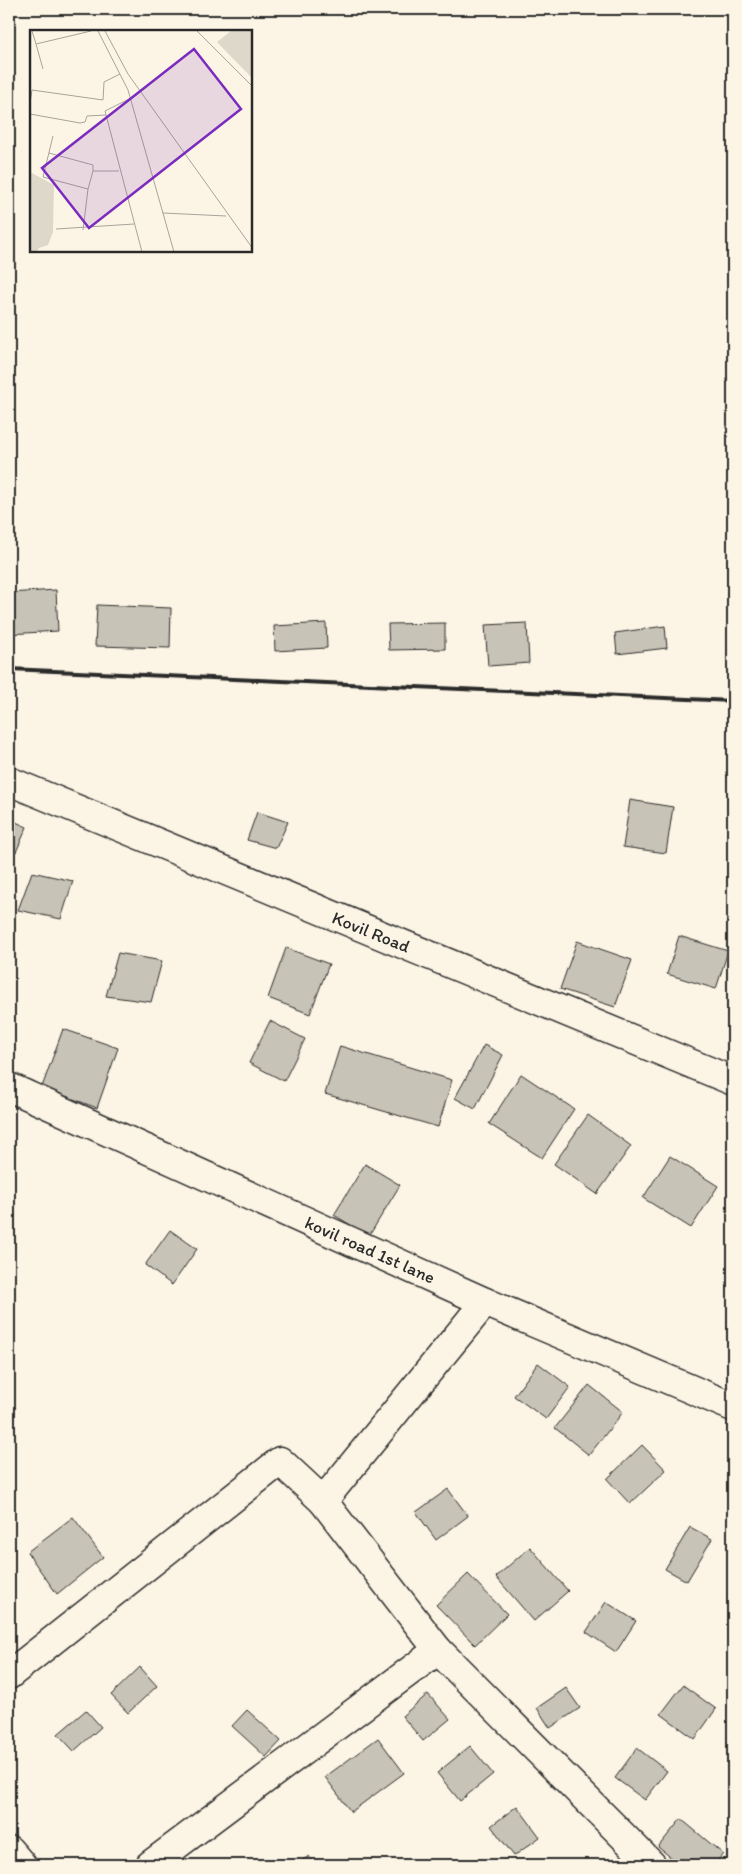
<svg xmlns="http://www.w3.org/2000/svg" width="742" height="1874" font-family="Itim,sans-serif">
<rect width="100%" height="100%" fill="#fcf5e5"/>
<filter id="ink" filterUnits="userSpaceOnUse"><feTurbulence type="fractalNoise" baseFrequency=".02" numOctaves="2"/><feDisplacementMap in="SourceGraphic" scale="10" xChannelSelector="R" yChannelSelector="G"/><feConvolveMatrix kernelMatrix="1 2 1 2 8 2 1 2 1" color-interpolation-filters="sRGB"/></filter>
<g filter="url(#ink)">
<g fill="#c8c3b7" stroke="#2b2b2b">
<path d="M 56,590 L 58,631 L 9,634 L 9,593 Z"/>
<path d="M 97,605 L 171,608 L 170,648 L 95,646 Z"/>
<path d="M 326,623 L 327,648 L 275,651 L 274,626 Z"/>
<path d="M 445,623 L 445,649 L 389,650 L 388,624 Z"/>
<path d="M 527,623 L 529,663 L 488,666 L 485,625 Z"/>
<path d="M 665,626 L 667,648 L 617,654 L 615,633 Z"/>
<path d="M 630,800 L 673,807 L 666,853 L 623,847 Z"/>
<path d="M 257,812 L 288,822 L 276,848 L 247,840 Z"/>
<path d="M 9,819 L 27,827 L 16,852 L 9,849 Z"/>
<path d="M 32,872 L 73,881 L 61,919 L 18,910 Z"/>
<path d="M 679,936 L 728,951 L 716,989 L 667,974 Z"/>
<path d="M 577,941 L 632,960 L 615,1007 L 560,989 Z"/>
<path d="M 286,948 L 329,964 L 310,1014 L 268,998 Z"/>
<path d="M 118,953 L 162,961 L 151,1002 L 106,996 Z"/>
<path d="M 270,1021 L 305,1039 L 284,1081 L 249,1063 Z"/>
<path d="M 63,1029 L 118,1048 L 97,1108 L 42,1087 Z"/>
<path d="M 484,1045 L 503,1055 L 475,1109 L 455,1098 Z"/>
<path d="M 340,1046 L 452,1080 L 438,1127 L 325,1094 Z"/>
<path d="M 521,1074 L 574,1109 L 542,1158 L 489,1124 Z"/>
<path d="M 588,1115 L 631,1146 L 597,1194 L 554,1164 Z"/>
<path d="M 670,1156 L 718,1186 L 691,1228 L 643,1198 Z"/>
<path d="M 365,1164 L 400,1185 L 369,1236 L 334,1215 Z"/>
<path d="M 170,1230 L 197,1249 L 172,1285 L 145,1265 Z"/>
<path d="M 538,1363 L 570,1387 L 546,1419 L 514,1396 Z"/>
<path d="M 589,1385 L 623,1412 L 589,1455 L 555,1428 Z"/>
<path d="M 642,1445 L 666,1470 L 630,1504 L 607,1479 Z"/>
<path d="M 448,1489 L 468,1516 L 436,1540 L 416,1512 Z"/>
<path d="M 73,1517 L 103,1557 L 57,1594 L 27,1552 Z"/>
<path d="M 690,1527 L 712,1539 L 687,1581 L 665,1569 Z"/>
<path d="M 530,1547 L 568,1591 L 534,1621 L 496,1577 Z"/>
<path d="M 468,1574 L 507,1614 L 475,1645 L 436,1605 Z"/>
<path d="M 606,1602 L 636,1621 L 616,1652 L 586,1632 Z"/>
<path d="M 140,1667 L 157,1686 L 128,1713 L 111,1695 Z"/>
<path d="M 683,1685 L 716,1709 L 695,1739 L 661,1714 Z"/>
<path d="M 566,1688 L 580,1708 L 550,1728 L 537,1708 Z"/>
<path d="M 428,1694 L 450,1719 L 423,1741 L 402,1716 Z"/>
<path d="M 86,1710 L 101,1727 L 74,1751 L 58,1734 Z"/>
<path d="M 247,1710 L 281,1741 L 266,1757 L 232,1726 Z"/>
<path d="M 378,1738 L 404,1773 L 351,1812 L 325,1777 Z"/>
<path d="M 470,1746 L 493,1774 L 460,1801 L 437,1773 Z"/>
<path d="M 637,1748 L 667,1771 L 645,1800 L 615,1778 Z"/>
<path d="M 517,1806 L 540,1837 L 514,1856 L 491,1826 Z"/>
<path d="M 681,1819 L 723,1854 L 714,1865 L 680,1865 L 658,1847 Z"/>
<path d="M 309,1856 L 315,1865 L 295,1865 Z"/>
</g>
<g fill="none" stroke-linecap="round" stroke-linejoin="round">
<g stroke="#2b2b2b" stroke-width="31">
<g id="street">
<path d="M 9,781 L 733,1081"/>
<path d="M 9,1087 L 485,1302 L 733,1407"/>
<path d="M 323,1501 L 438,1650"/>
<path d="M 9,1675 L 280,1461 L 323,1501 L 485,1302"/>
<path d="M 9,1850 L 22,1865"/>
<path d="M 150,1865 L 438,1650 L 652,1865"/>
</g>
</g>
<use href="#street" stroke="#fcf5e5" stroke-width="28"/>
<path stroke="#2b2b2b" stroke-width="4" d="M 9,669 L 733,701"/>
</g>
</g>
<g text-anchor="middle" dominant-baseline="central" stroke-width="4" stroke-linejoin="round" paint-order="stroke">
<g font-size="18" fill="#2b2b2b" stroke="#fcf5e5">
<text transform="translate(371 932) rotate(22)">Kovil Road</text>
<text transform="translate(370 1250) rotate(24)">kovil road 1st lane</text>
</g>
</g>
<g transform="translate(30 30)">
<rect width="222" height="222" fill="#fcf5e5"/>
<path d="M 201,1 L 222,1 L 222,48 L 187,12 ZM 0,142 L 24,155 L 23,202 L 18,215 L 9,218 L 6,222 L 0,222 Z" fill="#ded8ca"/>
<path fill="none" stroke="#a8a49b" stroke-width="1" d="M 2,1 L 6,14 L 61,1M 68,1 L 98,60 L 144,222M 75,1 L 98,44 L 223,219M 167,1 L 223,57M 6,14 L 13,39M 101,68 L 75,81 L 112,222M 0,73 L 2,60 L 73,70 L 74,52 L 90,44M 0,84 L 50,93 L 55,92 L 57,86 L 76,85M 23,106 L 13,147 L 58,159 L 53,200M 19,123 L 63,135 L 63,141 L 89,141M 58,159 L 63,141M 133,183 L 196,186M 26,199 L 104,194"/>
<path fill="#7b2cbf" fill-opacity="0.15" stroke="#7b2cbf" stroke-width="2.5" d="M 164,19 L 211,79 L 59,198 L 12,138 Z"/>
<rect width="222" height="222" fill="none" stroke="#2b2b2b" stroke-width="2.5"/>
</g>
<rect width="742" height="1874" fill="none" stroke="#fcf5e5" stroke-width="30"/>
<rect x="15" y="15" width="712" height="1844" fill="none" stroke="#2b2b2b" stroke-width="2" filter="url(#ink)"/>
</svg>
